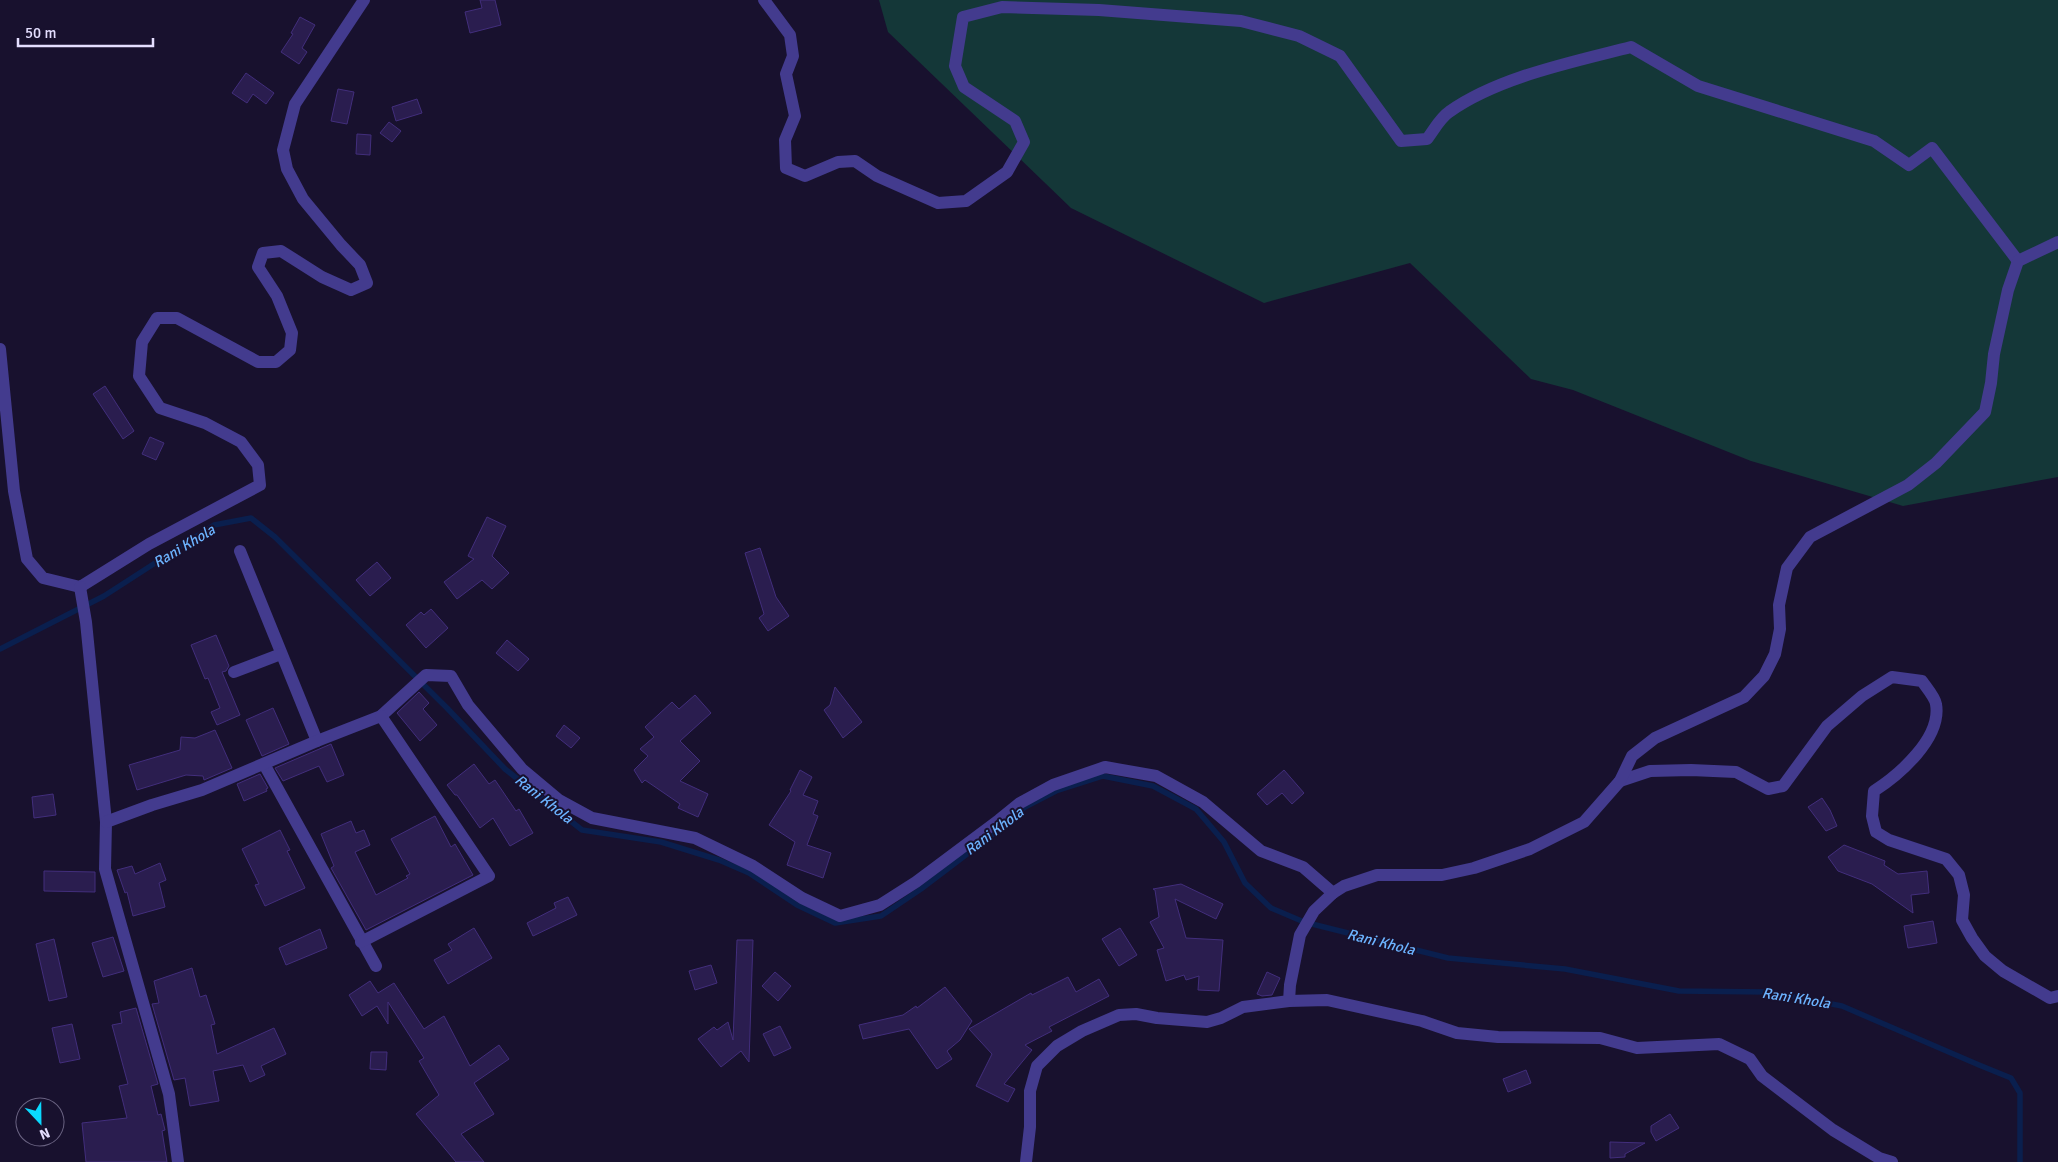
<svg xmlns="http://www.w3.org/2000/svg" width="2058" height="1162" font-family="Signika,sans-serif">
<rect width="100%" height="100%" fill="#18112e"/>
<path fill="#143738" d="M 879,0 L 2058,0 L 2058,477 L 1903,506 L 1751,461 L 1573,390 L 1531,379 L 1410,263 L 1264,303 L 1071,208 L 888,32 Z"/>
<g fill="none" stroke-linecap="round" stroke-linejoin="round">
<path stroke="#0a1f4e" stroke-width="5.5" d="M 0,649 L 104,596 L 214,525 L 251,518 L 275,537 L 447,708 L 505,769 L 582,830 L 661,842 L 719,860 L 749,873 L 797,905 L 835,923 L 881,916 L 921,889 L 1004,826 L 1025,807 L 1056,791 L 1103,776 L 1153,786 L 1196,809 L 1224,842 L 1245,883 L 1271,908 L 1304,922 L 1448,958 L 1565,969 L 1679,991 L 1769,992 L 1842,1006 L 1979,1065 L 2011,1078 L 2020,1093 L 2020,1162"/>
</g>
<g fill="#2a1d4f" stroke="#422e7c">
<path d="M 480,0 L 495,0 L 501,25 L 470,33 L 465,12 L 482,8 Z"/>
<path d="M 300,17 L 315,25 L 302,48 L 307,52 L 299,64 L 281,52 L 293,34 L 291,33 Z"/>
<path d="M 246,73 L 274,93 L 266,104 L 253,94 L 247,103 L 232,93 Z"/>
<path d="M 338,89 L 354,92 L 347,124 L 331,121 Z"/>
<path d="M 417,99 L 422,113 L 396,121 L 392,107 Z"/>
<path d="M 389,122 L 401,131 L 392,142 L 380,133 Z"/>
<path d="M 357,134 L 371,135 L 370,155 L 356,154 Z"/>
<path d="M 105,386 L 134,431 L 123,439 L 93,394 Z"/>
<path d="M 150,437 L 164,443 L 156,460 L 142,454 Z"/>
<path d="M 487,517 L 506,526 L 492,556 L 509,573 L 492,589 L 482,580 L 457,599 L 444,582 L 474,559 L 468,556 Z"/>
<path d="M 760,548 L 776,597 L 789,616 L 768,631 L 759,618 L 764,614 L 745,553 Z"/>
<path d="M 377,562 L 391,578 L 370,596 L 356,580 Z"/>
<path d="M 431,609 L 448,628 L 426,648 L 406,625 L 421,612 L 424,615 Z"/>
<path d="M 216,635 L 229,666 L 226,671 L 222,672 L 240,715 L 217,725 L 211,712 L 220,708 L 208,678 L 205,679 L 191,645 Z"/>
<path d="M 507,640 L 529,659 L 518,671 L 496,653 Z"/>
<path d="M 835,687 L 862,722 L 843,738 L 824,710 L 830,705 Z"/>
<path d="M 419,692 L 429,703 L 423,709 L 437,725 L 420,741 L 397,713 Z"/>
<path d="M 695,695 L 711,713 L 680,741 L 700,761 L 680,781 L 708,794 L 698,817 L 678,808 L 680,804 L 645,780 L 642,783 L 634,770 L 648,756 L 640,749 L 654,737 L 645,727 L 672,702 L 679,709 Z"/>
<path d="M 273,708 L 289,744 L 262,756 L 246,720 Z"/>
<path d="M 564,725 L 580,738 L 571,748 L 556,736 Z"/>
<path d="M 215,730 L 232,768 L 204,780 L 203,776 L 186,775 L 137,790 L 129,765 L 180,750 L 181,737 L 195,738 Z"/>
<path d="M 331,744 L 344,775 L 327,782 L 319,766 L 283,781 L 275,768 Z"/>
<path d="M 474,764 L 489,784 L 495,780 L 516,811 L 519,809 L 533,833 L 510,846 L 493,818 L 480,828 L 457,795 L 455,795 L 447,785 Z"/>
<path d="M 800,770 L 812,777 L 803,795 L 818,801 L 813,814 L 818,816 L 807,845 L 831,853 L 823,878 L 787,865 L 795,842 L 769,825 L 791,791 L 790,790 Z"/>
<path d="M 1284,770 L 1304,793 L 1292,804 L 1282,793 L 1267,805 L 1257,794 Z"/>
<path d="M 260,774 L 268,788 L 266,789 L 267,791 L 244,801 L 237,784 Z"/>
<path d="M 53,794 L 56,815 L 34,818 L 32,797 Z"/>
<path d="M 1822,798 L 1830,810 L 1837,826 L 1826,831 L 1808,807 Z"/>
<path d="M 435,816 L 451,847 L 455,844 L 473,875 L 366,930 L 331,868 L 334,866 L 321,834 L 351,821 L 356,833 L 364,830 L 370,845 L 355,852 L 376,895 L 408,878 L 406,876 L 410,874 L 391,839 Z"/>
<path d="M 280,830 L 290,850 L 287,851 L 305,888 L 265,906 L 255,885 L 259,884 L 242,849 Z"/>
<path d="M 1844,845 L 1885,861 L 1884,865 L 1898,874 L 1927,871 L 1929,893 L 1911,895 L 1913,913 L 1872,884 L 1838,871 L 1828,857 Z"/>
<path d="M 160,863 L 166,880 L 159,883 L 165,907 L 133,916 L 127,892 L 125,893 L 117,870 L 132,866 L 135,874 Z"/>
<path d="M 44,871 L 95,872 L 95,892 L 44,891 Z"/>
<path d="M 1181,884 L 1223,904 L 1216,919 L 1175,899 L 1186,938 L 1223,940 L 1219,991 L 1198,990 L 1199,976 L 1186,980 L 1184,975 L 1166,981 L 1157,950 L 1164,948 L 1150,922 L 1159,917 L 1155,890 L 1153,889 Z"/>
<path d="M 568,897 L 577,915 L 533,936 L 527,923 L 556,908 L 554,903 Z"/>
<path d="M 1933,921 L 1937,943 L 1908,948 L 1904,926 Z"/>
<path d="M 474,928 L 492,958 L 448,984 L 434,960 L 452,950 L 448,944 Z"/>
<path d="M 1120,928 L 1137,955 L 1119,966 L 1102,939 Z"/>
<path d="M 320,929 L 327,948 L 286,965 L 279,948 Z"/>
<path d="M 113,937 L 124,971 L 103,977 L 92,943 Z"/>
<path d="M 54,939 L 67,997 L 49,1001 L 36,944 Z"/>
<path d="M 737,940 L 753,940 L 749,1062 L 741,1051 L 721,1067 L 698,1039 L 714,1027 L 717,1030 L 728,1022 L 733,1040 Z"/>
<path d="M 711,965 L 717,983 L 695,990 L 689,971 Z"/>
<path d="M 192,968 L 200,997 L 206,995 L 215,1024 L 211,1025 L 217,1054 L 274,1028 L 286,1054 L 261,1066 L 265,1075 L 250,1082 L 243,1065 L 213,1071 L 219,1101 L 190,1106 L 185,1078 L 174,1080 L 152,1004 L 159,1003 L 154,981 Z"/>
<path d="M 775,972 L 791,986 L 778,1001 L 762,986 Z"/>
<path d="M 1267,972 L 1280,978 L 1272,995 L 1262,996 L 1257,994 Z"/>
<path d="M 1068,977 L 1076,992 L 1099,979 L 1109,996 L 1049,1027 L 1052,1031 L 1025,1045 L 1032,1050 L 1004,1084 L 1015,1089 L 1008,1102 L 976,1086 L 992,1054 L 969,1029 L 1031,993 L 1032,995 Z"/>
<path d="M 370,981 L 378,993 L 394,983 L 424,1029 L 444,1016 L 470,1066 L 499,1045 L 509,1059 L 474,1083 L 494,1114 L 461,1134 L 484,1162 L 456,1162 L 416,1114 L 439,1095 L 419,1061 L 424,1058 L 388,1002 L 388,1024 L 377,1006 L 362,1016 L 349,995 Z"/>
<path d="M 945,987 L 972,1021 L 960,1040 L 947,1051 L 952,1059 L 937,1069 L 909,1029 L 863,1039 L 859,1025 L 903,1015 L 916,1006 L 917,1008 Z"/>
<path d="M 136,1008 L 158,1084 L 151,1086 L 158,1115 L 161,1114 L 165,1130 L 162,1131 L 167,1162 L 86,1162 L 82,1123 L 127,1118 L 119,1086 L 128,1084 L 112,1025 L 122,1023 L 120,1012 Z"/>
<path d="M 72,1024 L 80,1059 L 60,1063 L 52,1028 Z"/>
<path d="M 780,1026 L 791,1048 L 774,1056 L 763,1034 Z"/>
<path d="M 371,1052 L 387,1052 L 386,1070 L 370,1069 Z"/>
<path d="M 1526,1070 L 1531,1083 L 1508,1092 L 1503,1079 Z"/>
<path d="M 1670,1114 L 1679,1128 L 1656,1141 L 1651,1132 L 1651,1126 Z"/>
<path d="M 1610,1142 L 1645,1143 L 1625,1154 L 1625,1157 L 1610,1158 Z"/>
</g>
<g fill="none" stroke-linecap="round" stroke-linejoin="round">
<g stroke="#433b8e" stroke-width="12">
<path d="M 764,0 L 790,35 L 793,56 L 786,74 L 795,116 L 785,140 L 786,168 L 805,176 L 838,162 L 855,161 L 877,176 L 938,203 L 966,201 L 1007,172 L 1024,142 L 1015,121 L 964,87 L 955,66 L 963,17 L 1002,7 L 1099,10 L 1241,21 L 1299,36 L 1340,56 L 1401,141 L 1427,139 C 1434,130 1440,118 1449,112 C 1498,77 1573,62 1631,47 L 1698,86 L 1874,141 L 1909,165 L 1932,148 L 2018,261"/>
<path d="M 0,349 L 14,491 L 27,559 L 43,578 L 80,587 L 149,544 L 260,485 L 258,465 L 241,442 L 205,423 L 160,408 L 139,376 L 142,342 L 157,318 L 177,318 L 258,362 L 276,362 L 290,350 L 292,333 L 277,296 L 258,267 L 263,253 L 281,251 L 322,277 L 351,290 L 367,283 L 360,265 L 341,245 L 303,199 L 287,169 L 283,150 L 295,104 L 364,0"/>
<path d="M 240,551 L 317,741"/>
<path d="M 80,587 L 86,622 L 106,822 L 105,869 L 169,1094 L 178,1162"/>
<path d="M 234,672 L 281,654"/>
<path d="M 264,764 L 376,966"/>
<path d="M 1620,781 L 1650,771 L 1691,770 L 1736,772 L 1768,789 L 1783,786 L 1827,726 L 1862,696 L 1892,677 L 1922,681 C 1926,687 1935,697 1936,704 C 1942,738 1899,775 1874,791 L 1872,816 L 1876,832 L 1889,840 L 1946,859 L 1959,875 L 1964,895 L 1962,920 L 1972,938 L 1985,956 L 2003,971 L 2050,998 L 2058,996"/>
<path d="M 106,822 L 152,805 L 202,790 L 317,741 L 381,716 L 426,675 L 451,676 L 468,705 L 522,769 L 559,800 L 592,818 L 695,838 L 753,866 L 802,898 L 840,916 L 880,905 L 916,882 L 999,820 L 1020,803 L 1053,785 L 1105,767 L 1156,776 L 1203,802 L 1261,851 L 1303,867 L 1333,893"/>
<path d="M 361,942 L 489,876 L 381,716"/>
<path d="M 1289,1001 L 1327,1000 L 1422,1021 L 1457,1033 L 1498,1037 L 1600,1038 L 1637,1048 L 1719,1044 L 1750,1059 L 1762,1076 L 1833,1130 L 1879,1158 L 1892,1162"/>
<path d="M 1026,1162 L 1030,1127 L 1030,1091 L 1037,1066 L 1057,1046 L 1082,1031 L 1119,1015 L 1136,1014 L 1157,1018 L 1207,1022 L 1221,1018 L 1243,1007 L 1289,1001 L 1290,985 L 1300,935 L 1314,911 L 1333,893 L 1344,886 L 1377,875 L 1442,875 L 1474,868 L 1530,849 L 1584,822 L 1620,781 L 1632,756 L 1655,738 L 1744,697 L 1764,676 L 1775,654 L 1780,629 L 1779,605 L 1787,568 L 1810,537 L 1908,485 L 1936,463 L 1985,412 L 1991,383 L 1994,354 L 2008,290 L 2018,261 L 2058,242"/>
</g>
</g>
<g text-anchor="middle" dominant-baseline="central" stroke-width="4" stroke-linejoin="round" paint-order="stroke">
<g font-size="15" font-style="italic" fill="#6cb3ff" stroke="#18112e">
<text transform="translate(184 546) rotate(-31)">Rani Khola</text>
<text transform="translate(544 799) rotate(38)">Rani Khola</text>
<text transform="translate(994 831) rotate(-37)">Rani Khola</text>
<text transform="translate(1381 942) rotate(14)">Rani Khola</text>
<text transform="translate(1796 998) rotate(9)">Rani Khola</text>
</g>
</g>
<g transform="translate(40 1122) rotate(158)"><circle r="24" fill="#18112e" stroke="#6a6382"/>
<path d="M0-4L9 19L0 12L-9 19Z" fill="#0ad9ff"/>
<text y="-8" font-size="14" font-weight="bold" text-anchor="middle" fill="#e4deff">N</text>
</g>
<path d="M18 38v8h135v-8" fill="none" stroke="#e4deff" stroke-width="2.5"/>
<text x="25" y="38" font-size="15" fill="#e4deff" stroke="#18112e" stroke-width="4" paint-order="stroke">50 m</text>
</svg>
